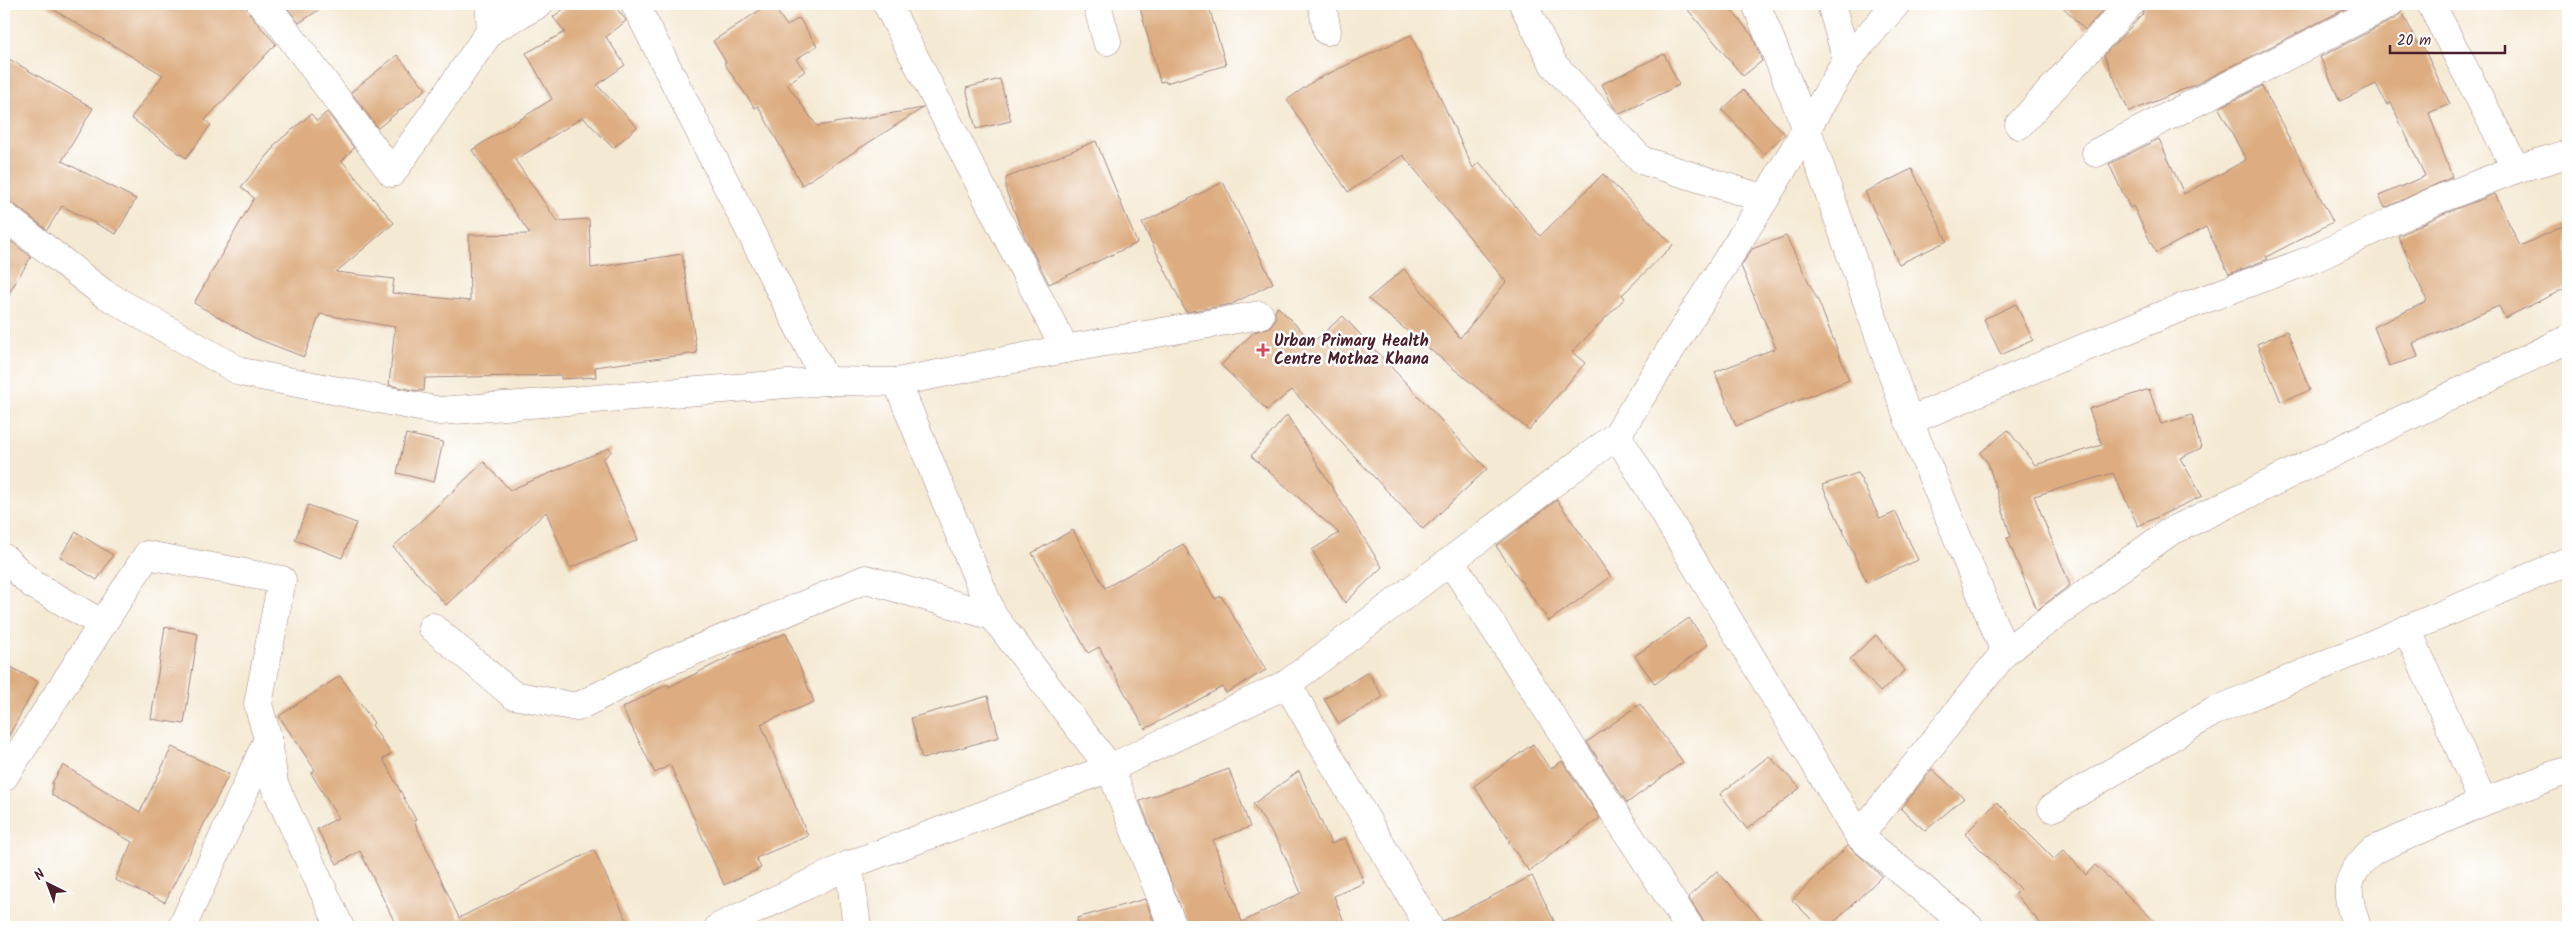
<svg xmlns="http://www.w3.org/2000/svg" width="2572" height="931" font-family="Kalam,sans-serif">
<rect width="100%" height="100%" fill="#fff"/>
<filter id="ink" filterUnits="userSpaceOnUse"><feTurbulence type="fractalNoise" baseFrequency=".02" numOctaves="2"/><feDisplacementMap in="SourceGraphic" scale="10" xChannelSelector="R" yChannelSelector="G"/><feConvolveMatrix kernelMatrix="1 2 1 2 8 2 1 2 1" color-interpolation-filters="sRGB"/></filter>
<filter id="wash" filterUnits="userSpaceOnUse"><feTurbulence type="fractalNoise" baseFrequency=".0096" numOctaves="4" result="noise"/><feDisplacementMap in="SourceGraphic" scale="20" xChannelSelector="R" yChannelSelector="G"/><feGaussianBlur stdDeviation="1.12" result="paint"/><feColorMatrix in="noise" values="0 0 0 0 0 0 0 0 0 0 0 0 0 0 0 0 0 1.4 0 .05"/><feComposite in="paint" operator="in"/></filter>
<g filter="url(#wash)">
<rect width="100%" height="100%" fill="#f4e9d3"/>
<g id="blocks">
<g fill="#ddad81">
<path d="M 44,4 L 246,4 L 250,15 L 276,44 L 205,120 L 211,125 L 186,158 L 131,118 L 163,75 Z"/>
<path d="M 284,4 L 328,4 L 299,23 Z"/>
<path d="M 570,4 L 613,4 L 625,19 L 626,21 L 606,37 L 625,65 L 597,85 L 637,127 L 613,148 L 583,117 L 515,160 L 557,221 L 589,219 L 591,268 L 682,254 L 697,353 L 595,367 L 596,377 L 561,379 L 561,375 L 425,378 L 424,391 L 413,390 L 389,385 L 395,327 L 320,314 L 304,357 L 255,338 L 194,303 L 254,198 L 241,187 L 274,148 L 273,146 L 311,114 L 317,121 L 327,112 L 354,148 L 342,161 L 394,223 L 336,272 L 394,279 L 392,293 L 470,301 L 469,235 L 530,234 L 472,150 L 552,99 L 526,53 L 565,32 L 553,17 Z"/>
<path d="M 769,4 L 772,4 L 787,26 L 799,18 L 817,46 L 796,59 L 805,71 L 787,84 L 817,126 L 923,108 L 802,185 L 758,106 L 755,108 L 724,63 L 726,62 L 713,41 Z"/>
<path d="M 1139,4 L 1208,4 L 1226,65 L 1166,83 L 1165,81 L 1160,82 Z"/>
<path d="M 1683,4 L 1726,4 L 1752,35 L 1762,61 L 1743,76 Z"/>
<path d="M 2060,4 L 2109,4 L 2085,30 Z"/>
<path d="M 2145,4 L 2355,4 L 2197,84 L 2129,112 L 2104,55 L 2142,15 Z"/>
<path d="M 2402,12 L 2418,44 L 2421,42 L 2450,104 L 2429,113 L 2452,177 L 2385,208 L 2379,196 L 2425,176 L 2391,103 L 2387,105 L 2376,84 L 2340,101 L 2320,57 L 2396,18 Z"/>
<path d="M 1411,35 L 1473,168 L 1479,162 L 1540,236 L 1603,174 L 1673,245 L 1622,295 L 1625,298 L 1572,352 L 1585,363 L 1529,430 L 1368,299 L 1404,269 L 1460,338 L 1506,282 L 1403,155 L 1348,192 L 1287,100 L 1315,80 Z"/>
<path d="M 1664,54 L 1679,85 L 1620,114 L 1613,106 L 1602,84 Z"/>
<path d="M 397,55 L 426,89 L 378,128 L 351,92 Z"/>
<path d="M 4,56 L 93,108 L 62,161 L 136,199 L 116,234 L 62,206 L 47,230 L 14,204 L 4,201 Z"/>
<path d="M 1000,79 L 1011,121 L 976,129 L 966,88 Z"/>
<path d="M 2262,86 L 2333,222 L 2266,257 L 2268,259 L 2229,274 L 2206,227 L 2156,253 L 2133,206 L 2130,208 L 2109,164 L 2159,139 L 2184,194 L 2246,160 L 2219,108 Z"/>
<path d="M 1743,90 L 1785,134 L 1764,154 L 1722,110 Z"/>
<path d="M 1096,141 L 1137,243 L 1049,284 L 1025,237 L 1006,191 L 1006,178 Z"/>
<path d="M 1912,169 L 1947,241 L 1899,264 L 1865,192 Z"/>
<path d="M 1223,182 L 1273,283 L 1232,304 L 1186,312 L 1142,223 Z"/>
<path d="M 2495,194 L 2520,246 L 2568,224 L 2568,287 L 2505,318 L 2499,306 L 2413,343 L 2418,357 L 2389,366 L 2374,327 L 2427,301 L 2398,236 L 2443,214 Z"/>
<path d="M 4,236 L 31,257 L 4,301 Z"/>
<path d="M 1786,236 L 1820,305 L 1849,380 L 1736,426 L 1715,372 L 1776,348 L 1741,266 L 1752,249 Z"/>
<path d="M 2016,304 L 2033,340 L 2001,355 L 1984,319 Z"/>
<path d="M 1278,307 L 1313,342 L 1343,316 L 1487,469 L 1423,529 L 1292,390 L 1267,410 L 1221,365 L 1254,332 L 1270,327 L 1275,320 L 1275,311 Z"/>
<path d="M 2287,331 L 2310,390 L 2281,402 L 2257,344 Z"/>
<path d="M 2149,389 L 2161,424 L 2192,415 L 2201,448 L 2180,458 L 2202,496 L 2138,526 L 2113,473 L 2034,496 L 2070,585 L 2037,610 L 2007,538 L 2011,537 L 1988,463 L 1980,453 L 2008,430 L 2035,465 L 2102,445 L 2089,409 Z"/>
<path d="M 1287,415 L 1382,567 L 1345,603 L 1312,550 L 1339,533 L 1251,456 Z"/>
<path d="M 406,434 L 443,442 L 434,482 L 397,473 Z"/>
<path d="M 609,448 L 612,451 L 603,459 L 638,540 L 570,568 L 546,512 L 446,605 L 393,547 L 484,462 L 510,490 Z"/>
<path d="M 1858,473 L 1880,519 L 1896,512 L 1918,560 L 1867,583 L 1822,485 Z"/>
<path d="M 1557,500 L 1611,577 L 1549,621 L 1496,546 Z"/>
<path d="M 308,505 L 356,523 L 342,558 L 295,540 Z"/>
<path d="M 1073,530 L 1105,588 L 1183,544 L 1215,599 L 1221,596 L 1266,670 L 1226,693 L 1222,687 L 1145,729 L 1099,647 L 1088,653 L 1032,553 Z"/>
<path d="M 76,532 L 113,555 L 97,580 L 60,557 Z"/>
<path d="M 1689,618 L 1708,645 L 1655,684 L 1635,656 Z"/>
<path d="M 165,627 L 198,634 L 184,724 L 151,719 Z"/>
<path d="M 786,633 L 814,702 L 761,724 L 808,836 L 756,858 L 761,868 L 724,885 L 670,765 L 655,773 L 622,708 L 668,684 L 669,687 L 731,656 Z"/>
<path d="M 1876,635 L 1905,671 L 1880,692 L 1850,659 Z"/>
<path d="M 4,663 L 38,682 L 4,745 Z"/>
<path d="M 1368,672 L 1383,697 L 1339,724 L 1324,699 Z"/>
<path d="M 340,676 L 374,723 L 372,725 L 391,754 L 383,759 L 416,820 L 414,821 L 459,918 L 594,850 L 630,927 L 397,927 L 360,851 L 337,864 L 317,829 L 338,818 L 311,773 L 315,770 L 279,716 Z"/>
<path d="M 988,696 L 999,737 L 922,759 L 911,718 Z"/>
<path d="M 1640,704 L 1683,762 L 1627,803 L 1587,742 Z"/>
<path d="M 1533,744 L 1550,769 L 1562,761 L 1600,818 L 1529,871 L 1508,842 L 1510,841 L 1474,786 Z"/>
<path d="M 172,747 L 229,774 L 165,902 L 115,880 L 132,842 L 52,795 L 52,783 L 63,765 L 140,812 Z"/>
<path d="M 1769,756 L 1800,788 L 1747,829 L 1720,794 Z"/>
<path d="M 1229,769 L 1250,827 L 1213,840 L 1242,922 L 1301,893 L 1280,845 L 1253,804 L 1299,771 L 1331,844 L 1345,838 L 1364,883 L 1334,896 L 1346,927 L 1188,927 L 1140,801 Z"/>
<path d="M 1932,769 L 1964,798 L 1925,831 L 1901,809 Z"/>
<path d="M 1997,802 L 2054,859 L 2064,850 L 2086,875 L 2095,865 L 2161,927 L 2044,927 L 2015,894 L 2020,889 L 1965,834 Z"/>
<path d="M 1848,846 L 1882,876 L 1829,927 L 1819,927 L 1792,900 Z"/>
<path d="M 1717,871 L 1768,927 L 1710,927 L 1702,919 L 1688,897 Z"/>
<path d="M 1532,876 L 1557,927 L 1445,927 L 1443,921 Z"/>
<path d="M 1145,899 L 1156,927 L 1079,927 L 1077,918 Z"/>
</g>
</g>
</g>
<g filter="url(#ink)">
<use href="#blocks" fill-opacity="0" stroke="#9f847f" stroke-width="1"/>
<g fill="none" stroke-linecap="round" stroke-linejoin="round">
<g stroke="#9f847f" stroke-width="29">
<g id="minor">
<path d="M 261,4 L 277,19 L 392,173 L 491,30 L 489,4"/>
<path d="M 635,4 L 826,381"/>
<path d="M 887,4 L 1065,349"/>
<path d="M 1097,4 L 1107,41"/>
<path d="M 1322,4 L 1327,31"/>
<path d="M 1523,4 L 1554,65 L 1641,160 L 1765,199"/>
<path d="M 1756,4 L 1806,127 L 1909,421 L 2005,652 L 1859,836"/>
<path d="M 1831,4 L 1847,60"/>
<path d="M 2431,4 L 2516,169"/>
<path d="M 491,30 L 539,4"/>
<path d="M 2019,125 L 2130,4"/>
<path d="M 2096,153 L 2389,4"/>
<path d="M 4,216 L 103,293 L 241,372 L 440,411 L 826,381 L 897,382 L 1065,349 L 1260,315"/>
<path d="M 1909,421 L 2165,314 L 2313,259 L 2437,200 L 2516,169 L 2568,154"/>
<path d="M 1617,435 L 1859,836 L 1969,927"/>
<path d="M 4,558 L 32,584 L 103,624"/>
<path d="M 1451,562 L 1689,927"/>
<path d="M 432,627 L 513,695 L 577,707 L 660,665 L 866,579 L 993,616"/>
<path d="M 2407,629 L 2483,802"/>
<path d="M 2005,652 L 2168,533 L 2568,339"/>
<path d="M 1287,684 L 1429,927"/>
<path d="M 4,777 L 147,555 L 282,580 L 258,704 L 268,739 L 274,784 L 340,927"/>
<path d="M 2052,808 L 2213,712 L 2568,561"/>
<path d="M 849,865 L 1110,768 L 993,616 L 897,382"/>
<path d="M 182,927 L 268,739"/>
<path d="M 719,927 L 849,865 L 857,927"/>
<path d="M 1173,927 L 1110,768 L 1287,684 L 1617,435 L 1765,199 L 1847,60 L 1896,4"/>
<path d="M 2357,927 C 2345,892 2343,878 2372,851 L 2483,802 L 2568,770"/>
</g>
</g>
<use href="#minor" stroke="#fff" stroke-width="28"/>
</g>
</g>
<path fill="#d1495b" stroke="#fff" stroke-width="2" d="M1260.5 342.5h5v5h5v5h-5v5h-5v-5h-5v-5h5z"/>
<g text-anchor="middle" dominant-baseline="central" stroke-width="5" stroke-linejoin="round" paint-order="stroke">
<g font-size="16" font-weight="bold" fill="#4a1f2b" stroke="#fff" text-anchor="start">
<text x="1274" y="341">Urban Primary Health<tspan x="1274" dy="18">Centre Mothaz Khana</tspan></text>
</g>
</g>
<rect width="2572" height="931" fill="none" stroke="#fff" stroke-width="20"/>
<g transform="translate(48 884) rotate(318)" stroke="#ffffff" stroke-width="4" paint-order="stroke">
<path d="M0-4L9 19L0 12L-9 19Z" fill="#4a1f2b"/>
<text y="-8" font-size="14" font-weight="bold" text-anchor="middle" fill="#4a1f2b">N</text>
</g>
<path d="M2390 45v8h115v-8" fill="none" stroke="#4a1f2b" stroke-width="2.5"/>
<text x="2397" y="45" font-size="15" fill="#4a1f2b" stroke="#ffffff" stroke-width="4" paint-order="stroke">20 m</text>
</svg>
